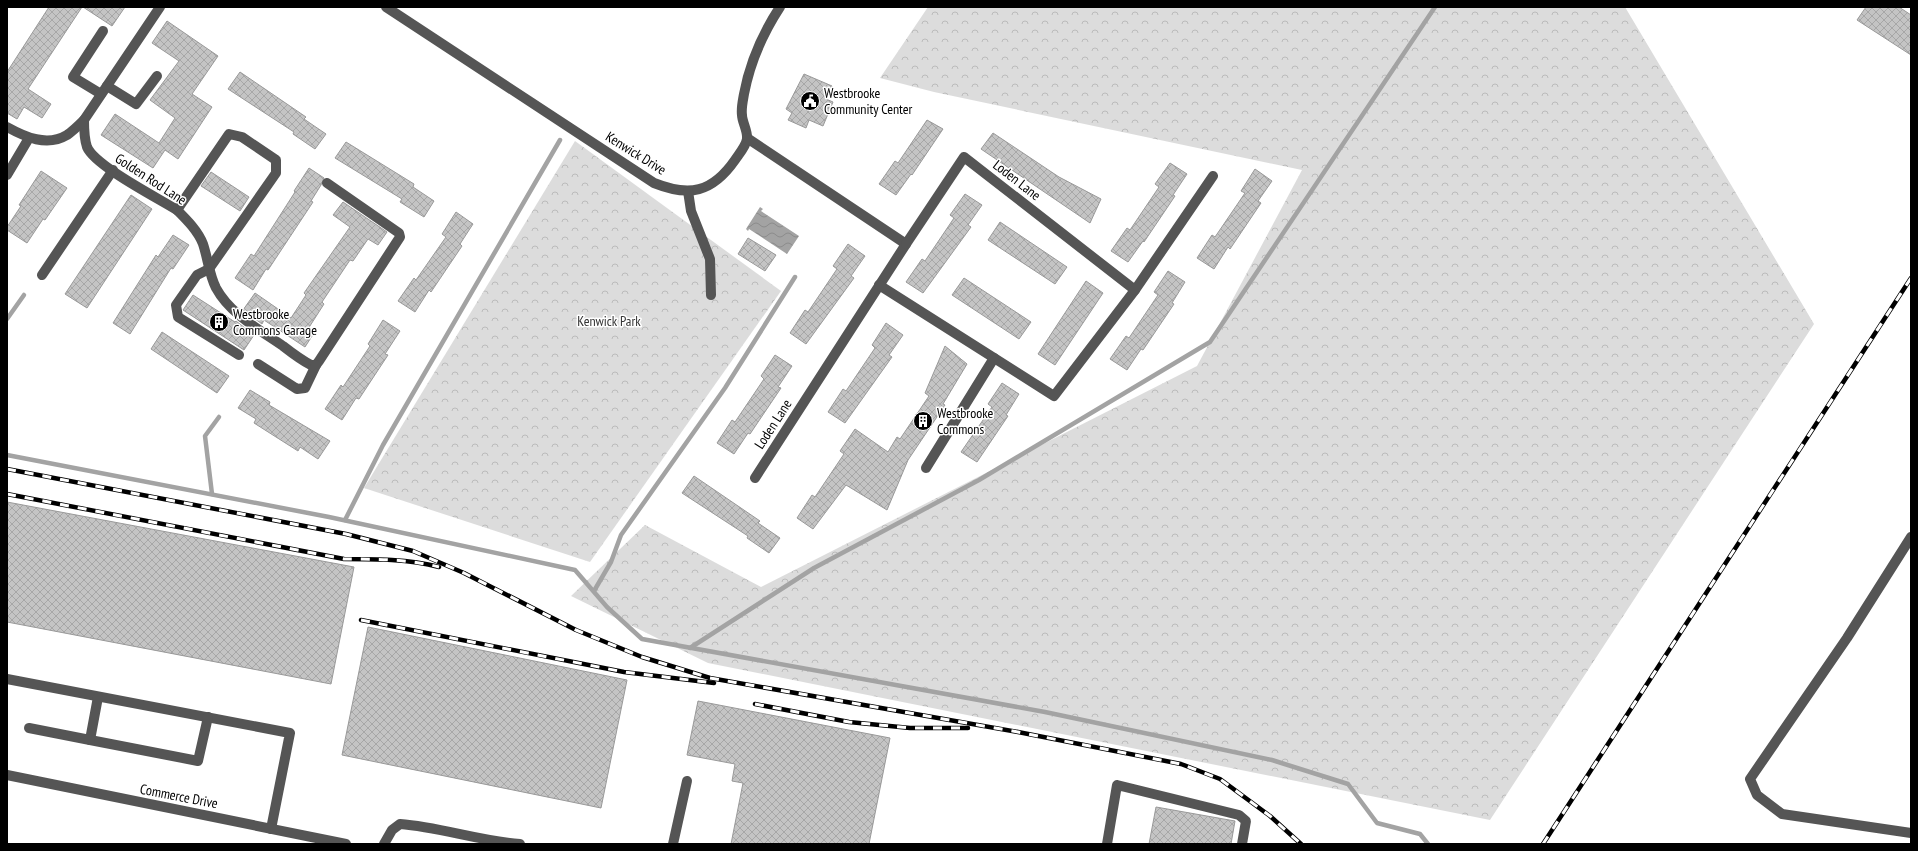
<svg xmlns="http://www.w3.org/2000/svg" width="1918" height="851" font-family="'PT Sans Narrow',sans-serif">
<defs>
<pattern id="forest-crowns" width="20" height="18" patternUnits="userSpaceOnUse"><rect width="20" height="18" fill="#dcdcdc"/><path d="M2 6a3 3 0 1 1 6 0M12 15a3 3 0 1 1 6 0" fill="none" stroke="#bbb"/></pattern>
<pattern id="water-waves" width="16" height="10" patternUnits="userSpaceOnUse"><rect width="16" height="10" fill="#a3a3a3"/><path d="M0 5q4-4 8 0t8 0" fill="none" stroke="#8b8b8b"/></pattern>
<pattern id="building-cross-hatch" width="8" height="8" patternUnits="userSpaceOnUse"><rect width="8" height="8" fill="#c4c4c4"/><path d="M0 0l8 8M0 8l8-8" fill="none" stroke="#a7a7a7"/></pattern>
</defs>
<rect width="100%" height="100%" fill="#fff"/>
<g fill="url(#forest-crowns)">
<path d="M 928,7 L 1625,7 L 1814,324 L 1490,820 L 708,663 L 571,596 L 645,525 L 761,587 L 1197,366 L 1302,170 L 934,92 L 880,78 Z"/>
<path d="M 575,141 L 781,291 L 590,562 L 364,488 Z"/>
</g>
<path fill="url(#water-waves)" d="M 760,207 L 763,209 L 761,211 L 799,236 L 787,254 L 749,229 L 748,231 L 746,229 Z"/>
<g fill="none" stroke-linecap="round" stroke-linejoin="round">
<g stroke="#a3a3a3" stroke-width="4.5">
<path d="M 7,319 L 24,295"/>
<path d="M 7,455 L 329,517 L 575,570 L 607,607 L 642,639 L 1045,712 L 1272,760 L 1348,784 L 1377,823 L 1420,834 L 1428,844"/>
<path d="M 212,494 L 205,436 L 219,417"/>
<path d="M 345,520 L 383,445 L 560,140"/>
<path d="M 594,591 L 611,562 L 621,535 L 725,388 L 795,277"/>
<path d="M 690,648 L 814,568 L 979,480 L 1210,342 L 1435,7"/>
</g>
</g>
<g fill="url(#building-cross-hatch)" stroke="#999">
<path d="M 49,7 L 82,7 L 28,89 L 51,104 L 42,118 L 24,107 L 17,119 L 7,113 L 7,72 Z"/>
<path d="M 83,7 L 125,7 L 112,26 Z"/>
<path d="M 1866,7 L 1899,7 L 1911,15 L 1911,55 L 1857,20 Z"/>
<path d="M 167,21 L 218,56 L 192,94 L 212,107 L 178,159 L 165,150 L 153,168 L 101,135 L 115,114 L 159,143 L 175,118 L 150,100 L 179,61 L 152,43 Z"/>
<path d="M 240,72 L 306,117 L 304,119 L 326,134 L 315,149 L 293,134 L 294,132 L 228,89 Z"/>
<path d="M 804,74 L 832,86 L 826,99 L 833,102 L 823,126 L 809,120 L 806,128 L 788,120 L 792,113 L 786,109 Z"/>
<path d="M 927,120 L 943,129 L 912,175 L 911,174 L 896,195 L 879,184 L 895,161 L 898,163 Z"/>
<path d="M 993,133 L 1059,177 L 1101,199 L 1090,223 L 981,149 Z"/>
<path d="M 346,142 L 414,184 L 413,187 L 434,201 L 424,217 L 400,202 L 402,199 L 335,158 Z"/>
<path d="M 1170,163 L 1187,174 L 1173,195 L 1175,196 L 1144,242 L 1143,241 L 1128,262 L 1111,251 L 1127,228 L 1130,230 L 1159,187 L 1155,184 Z"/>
<path d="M 309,168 L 324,178 L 321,185 L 311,201 L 313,202 L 268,270 L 266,269 L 253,290 L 235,278 L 251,254 L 254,256 L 295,192 L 294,191 Z"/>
<path d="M 1255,169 L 1272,181 L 1258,201 L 1261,203 L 1230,249 L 1228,247 L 1214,269 L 1197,258 L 1212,235 L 1215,237 L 1245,193 L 1241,191 Z"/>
<path d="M 41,171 L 67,188 L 45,220 L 43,219 L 27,243 L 7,230 L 7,227 L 21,206 L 19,205 Z"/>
<path d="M 211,172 L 249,197 L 240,211 L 201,186 Z"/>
<path d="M 965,194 L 982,205 L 968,225 L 971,227 L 923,293 L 906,282 L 922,259 L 925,261 L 954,218 L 950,215 Z"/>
<path d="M 131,195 L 152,209 L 87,308 L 65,294 Z"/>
<path d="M 343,202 L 387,232 L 378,245 L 368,239 L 353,261 L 350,260 L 322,302 L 324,304 L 308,329 L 314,333 L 305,347 L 264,320 L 262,324 L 243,310 L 255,293 L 291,318 L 306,295 L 304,293 L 350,227 L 333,215 Z"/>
<path d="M 456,212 L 473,224 L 460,244 L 462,246 L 431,292 L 429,290 L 415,312 L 398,301 L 414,278 L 416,280 L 446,237 L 442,234 Z"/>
<path d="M 1000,222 L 1067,267 L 1055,284 L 988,240 Z"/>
<path d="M 173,235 L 189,245 L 173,269 L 171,268 L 130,334 L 113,323 L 156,255 L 158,257 Z"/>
<path d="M 748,238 L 776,255 L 765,271 L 738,254 Z"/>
<path d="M 848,244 L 865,256 L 851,276 L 854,278 L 806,344 L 790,333 L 805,310 L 808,312 L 837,269 L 833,266 Z"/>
<path d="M 1168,271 L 1185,282 L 1172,303 L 1174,304 L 1143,350 L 1141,349 L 1127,370 L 1110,359 L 1126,336 L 1129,338 L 1158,295 L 1154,292 Z"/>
<path d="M 964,278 L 1031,322 L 1019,339 L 952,295 Z"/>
<path d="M 1086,281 L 1103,293 L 1055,365 L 1038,354 Z"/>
<path d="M 193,295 L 235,322 L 236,321 L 254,335 L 244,350 L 183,310 Z"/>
<path d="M 383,320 L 400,331 L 385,354 L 388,355 L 359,399 L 356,398 L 342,420 L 325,409 L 341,385 L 343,387 L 370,346 L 368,344 Z"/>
<path d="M 886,323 L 903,335 L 889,355 L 892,357 L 845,423 L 828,412 L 843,389 L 846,391 L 875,348 L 872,345 Z"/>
<path d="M 162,332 L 229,376 L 217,393 L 151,349 Z"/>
<path d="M 945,346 L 967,364 L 943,404 L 945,405 L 908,460 L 887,510 L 846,485 L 813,529 L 797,518 L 812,495 L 815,497 L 844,454 L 840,451 L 855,429 L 888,452 L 897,437 L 900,439 L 929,396 L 925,393 Z"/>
<path d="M 775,355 L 792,366 L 778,387 L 781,388 L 750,434 L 748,433 L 734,454 L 717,443 L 732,420 L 735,422 L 764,379 L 761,376 Z"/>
<path d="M 1002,383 L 1019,394 L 1006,415 L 1008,416 L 977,462 L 961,452 L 992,407 L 988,404 Z"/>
<path d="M 250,390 L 270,402 L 269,405 L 330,441 L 318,459 L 300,447 L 298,451 L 254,423 L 256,419 L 238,408 Z"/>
<path d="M 694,476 L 760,521 L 758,523 L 780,538 L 769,553 L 747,538 L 748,536 L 682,493 Z"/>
<path d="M 7,502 L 354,567 L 331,684 L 7,622 Z"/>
<path d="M 368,627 L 627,680 L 601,808 L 342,755 Z"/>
<path d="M 698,701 L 890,738 L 869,844 L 731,844 L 743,783 L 732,781 L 735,764 L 687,755 Z"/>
<path d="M 1156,807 L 1235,821 L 1231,844 L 1149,844 Z"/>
</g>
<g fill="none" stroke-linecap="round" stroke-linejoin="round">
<g stroke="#555" stroke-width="10">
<path d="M 160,7 L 84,120 C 84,129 84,138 87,147 C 95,166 158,198 177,210 C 187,220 198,231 203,244 C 208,259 209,274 216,288 C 230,314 260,330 283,346 C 292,353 301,360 311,365 L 316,365 L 319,361 L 400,237 L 399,233 L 327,183"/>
<path d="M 386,7 L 654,183 C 689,197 712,193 735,160 C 739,154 746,146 747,139 C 748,131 742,122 742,115 C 741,108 743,100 744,94 C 750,62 763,33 780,7"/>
<path d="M 107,86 L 136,104 L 157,76"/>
<path d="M 101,94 L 73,77 L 103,31"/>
<path d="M 7,127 C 25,137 47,147 67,135 C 73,131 79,125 84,120"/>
<path d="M 747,138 L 906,244 L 755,478"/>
<path d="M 7,175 L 29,138"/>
<path d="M 688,191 L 691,211 L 710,259 L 711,295"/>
<path d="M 177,210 L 229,134 L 242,137 L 276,160 L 276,173 L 209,269 L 197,275 L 176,305 L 178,317 L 239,355"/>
<path d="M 42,275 L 113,170"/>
<path d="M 879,285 L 1054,396 L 1135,290 L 964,157 L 906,244"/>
<path d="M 1135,290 L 1213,176"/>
<path d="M 258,364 L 297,389 L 305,388 L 316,365"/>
<path d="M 926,468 L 994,358"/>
<path d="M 1911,537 L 1847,638 L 1750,779 L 1757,795 L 1782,814 L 1911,833"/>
<path d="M 7,679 L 290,733 L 271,829"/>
<path d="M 98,697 L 90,740 L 198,761 L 208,717"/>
<path d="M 29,728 L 90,740"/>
<path d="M 7,775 L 346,844"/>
<path d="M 384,844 L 392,830 L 400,824 C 440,827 479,841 520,844"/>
<path d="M 673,844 L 687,781"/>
<path d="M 1107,844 L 1117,785 L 1239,815 L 1246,821 L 1242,844"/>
</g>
<g stroke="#000" stroke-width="4.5">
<g id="rail">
<path d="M 7,469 L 346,534 L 413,551 L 464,573 L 576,630 L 642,657 L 710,678 L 1018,732 L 1181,764 L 1220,779 L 1270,816 L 1301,844"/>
<path d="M 7,494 L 344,559 C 376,559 408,559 439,567"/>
<path d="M 361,620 L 624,672 L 714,683"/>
<path d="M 755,704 L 849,722 L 910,728 L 968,728"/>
<path d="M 1543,844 L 1911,278"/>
</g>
</g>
<use href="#rail" stroke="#fff" stroke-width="3" stroke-dasharray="9" stroke-linecap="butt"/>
</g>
<defs>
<g id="civic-disc" transform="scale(1)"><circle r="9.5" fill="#000" stroke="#fff"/><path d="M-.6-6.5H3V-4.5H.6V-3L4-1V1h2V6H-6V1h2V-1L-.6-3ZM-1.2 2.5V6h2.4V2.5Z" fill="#fff"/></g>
<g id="building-disc" transform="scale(1)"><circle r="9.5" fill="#000" stroke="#fff"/><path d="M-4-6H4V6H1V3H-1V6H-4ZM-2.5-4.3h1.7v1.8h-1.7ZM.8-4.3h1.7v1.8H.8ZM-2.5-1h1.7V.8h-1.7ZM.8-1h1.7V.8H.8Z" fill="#fff"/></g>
</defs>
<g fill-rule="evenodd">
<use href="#civic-disc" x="810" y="101"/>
<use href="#building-disc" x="219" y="322"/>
<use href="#building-disc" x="923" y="421"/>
</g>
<g text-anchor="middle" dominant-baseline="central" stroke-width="3" stroke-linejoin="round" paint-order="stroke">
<g font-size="14" fill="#000" stroke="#fff" text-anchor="start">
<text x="824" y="93">Westbrooke<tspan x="824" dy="16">Community Center</tspan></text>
<text x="233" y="314">Westbrooke<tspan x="233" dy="16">Commons Garage</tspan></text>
<text x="937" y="413">Westbrooke<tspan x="937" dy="16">Commons</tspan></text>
</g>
<g font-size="14" fill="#000" stroke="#fff">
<text transform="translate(636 153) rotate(32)">Kenwick Drive</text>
<text transform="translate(151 179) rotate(33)">Golden Rod Lane</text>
<text transform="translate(1017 180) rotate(38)">Loden Lane</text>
<text transform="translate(773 424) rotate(-57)">Loden Lane</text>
<text transform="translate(179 796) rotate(11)">Commerce Drive</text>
</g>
<g font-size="14" fill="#333" stroke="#fff">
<text x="609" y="321">Kenwick Park</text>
</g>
</g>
<rect width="1918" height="851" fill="none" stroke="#000000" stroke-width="16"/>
</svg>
